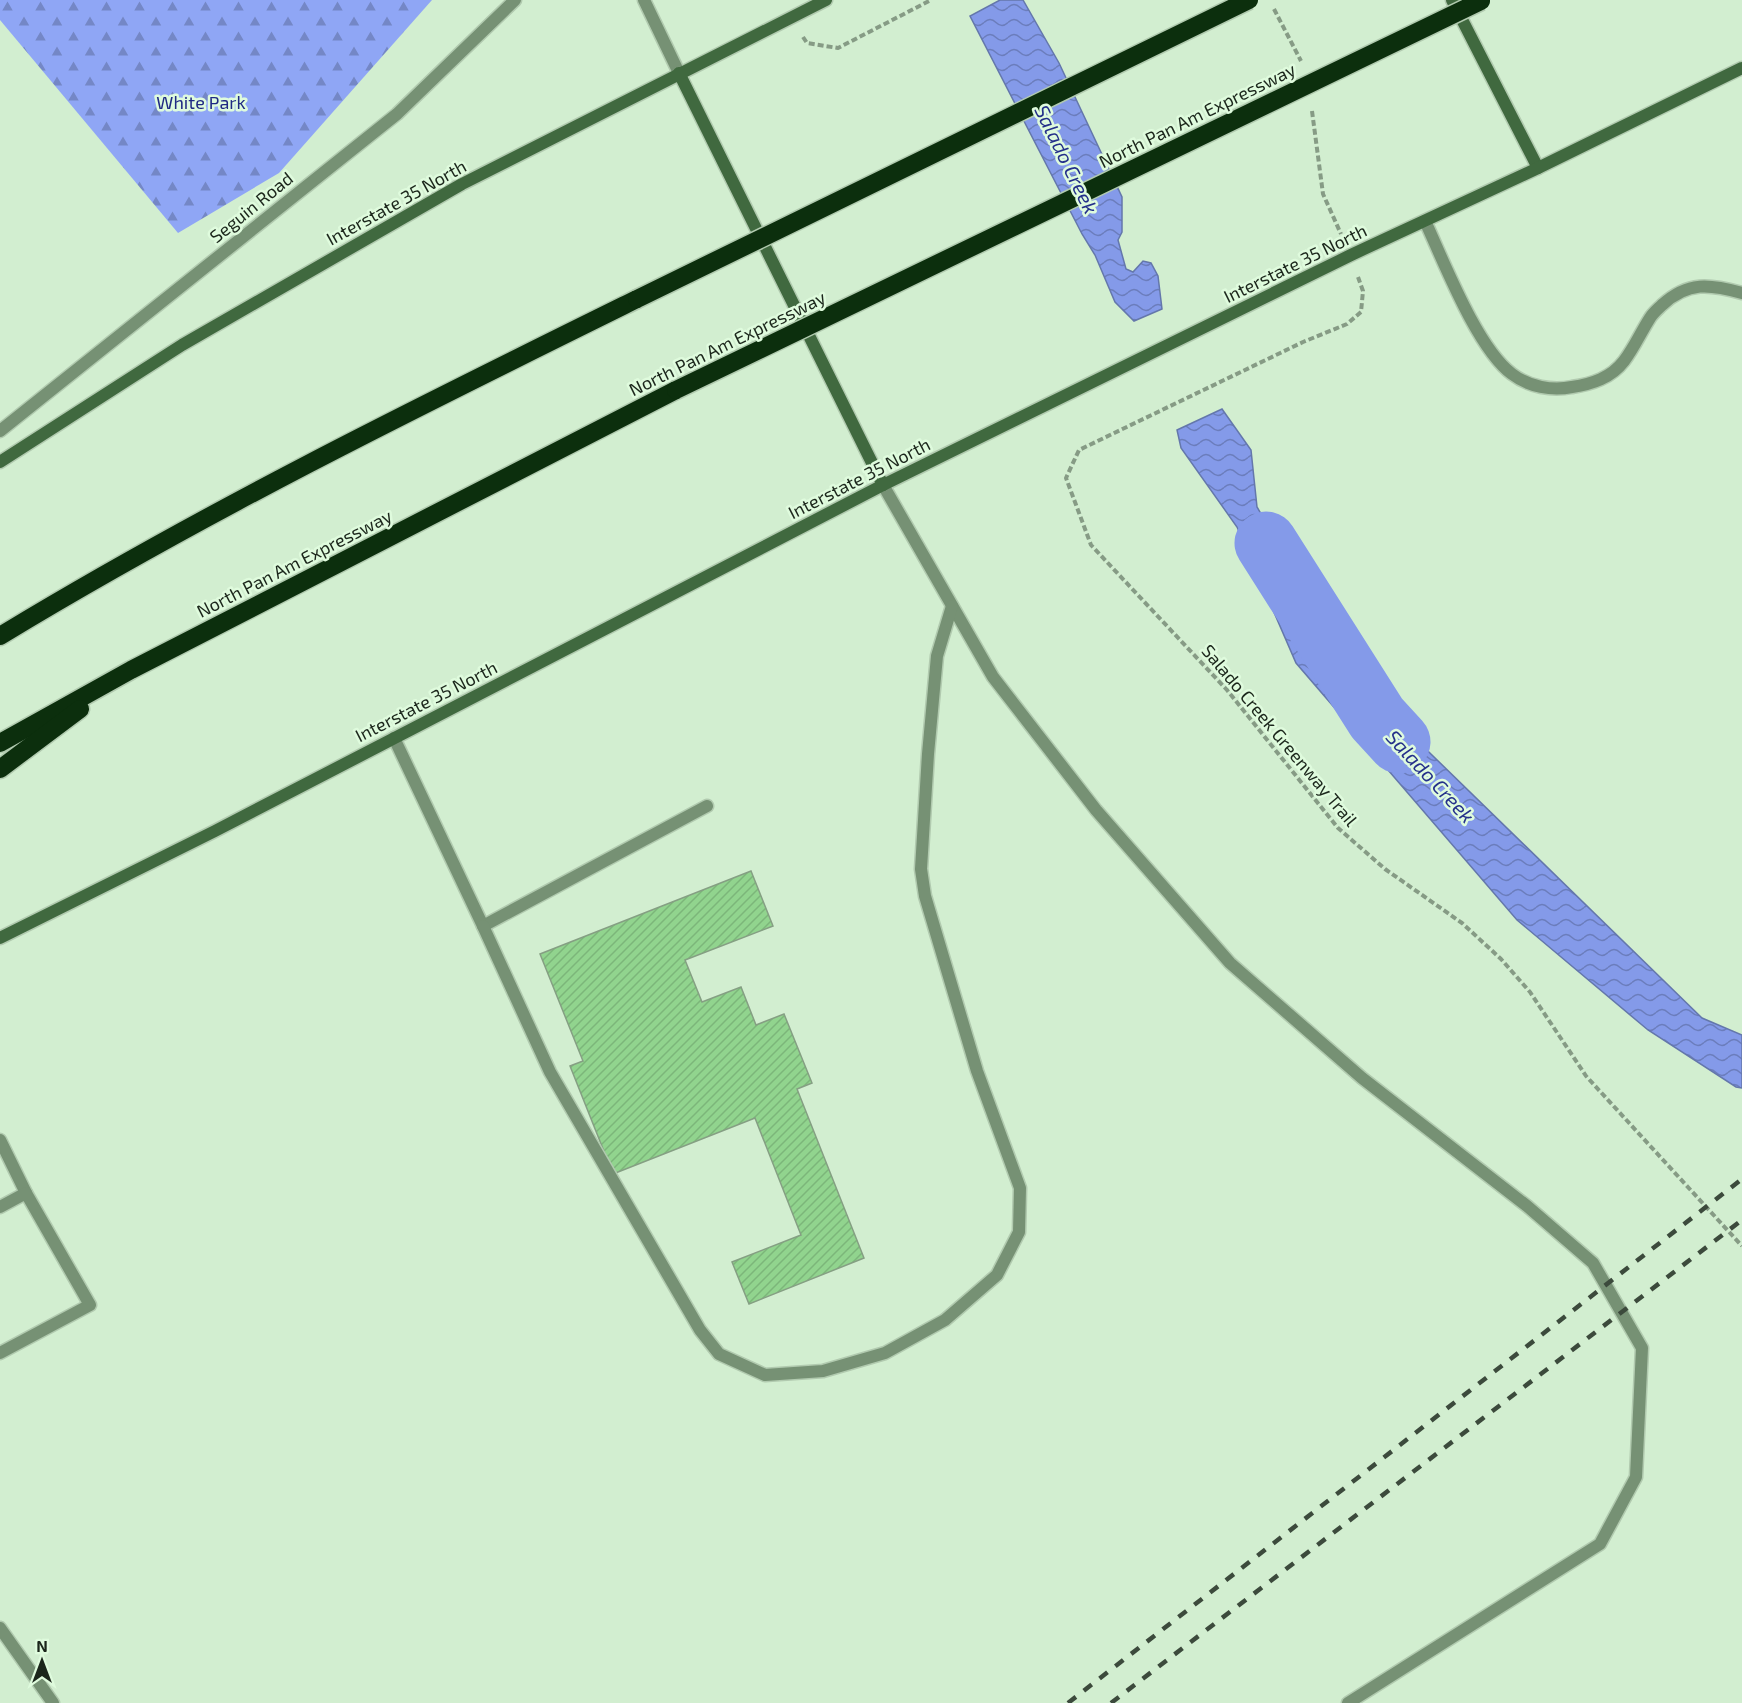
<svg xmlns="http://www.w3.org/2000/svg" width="1742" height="1703" font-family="'Exo 2',sans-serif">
<defs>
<pattern id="forest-firs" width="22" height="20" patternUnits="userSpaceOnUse" patternTransform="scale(1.5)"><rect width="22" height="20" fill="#8fa6f5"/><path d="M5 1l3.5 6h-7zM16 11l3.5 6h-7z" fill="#7487c6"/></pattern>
<pattern id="water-waves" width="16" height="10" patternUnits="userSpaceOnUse" patternTransform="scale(1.5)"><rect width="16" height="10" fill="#849ae9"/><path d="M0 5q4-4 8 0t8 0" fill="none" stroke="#6b7dbc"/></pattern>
<pattern id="building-hatch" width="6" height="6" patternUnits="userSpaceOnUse" patternTransform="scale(1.5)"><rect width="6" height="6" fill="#91d48e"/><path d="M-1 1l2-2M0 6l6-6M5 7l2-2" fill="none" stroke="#7cb67a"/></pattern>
</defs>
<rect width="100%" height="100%" fill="#d2eed0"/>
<path fill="url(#forest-firs)" d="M 0,0 L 432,0 L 279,173 L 178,233 L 0,20 Z"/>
<g fill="url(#water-waves)" stroke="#6477ab" stroke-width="1.5">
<path d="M 1000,0 L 1023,0 L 1059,63 L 1122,197 L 1122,232 L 1118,240 L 1126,269 L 1133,272 L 1143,261 L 1151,263 L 1158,276 L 1162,309 L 1134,321 L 1115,302 L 1095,255 L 1082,234 L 970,16 Z"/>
<path d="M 1222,409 L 1251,450 L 1257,507 L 1307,591 L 1318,644 L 1702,1018 L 1742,1035 L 1742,1088 L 1736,1087 L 1648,1030 L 1517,920 L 1296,663 L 1237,527 L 1181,448 L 1177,430 Z"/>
</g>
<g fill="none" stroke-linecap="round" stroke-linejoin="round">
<path stroke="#849ae9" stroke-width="63" d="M 1266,543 L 1377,718 L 1399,742"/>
</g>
<path fill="url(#building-hatch)" stroke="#859f83" stroke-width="1.5" d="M 751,871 L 773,926 L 685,960 L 702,1002 L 741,987 L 756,1025 L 784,1014 L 812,1083 L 797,1089 L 864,1258 L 749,1304 L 732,1262 L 801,1235 L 755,1118 L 613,1174 L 570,1066 L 583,1061 L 540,954 Z"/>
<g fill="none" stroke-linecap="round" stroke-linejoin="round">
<g stroke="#b1caaf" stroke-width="15">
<g id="service">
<path d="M 1425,221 C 1444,262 1477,348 1512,374 C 1529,387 1552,391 1572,387 C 1592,384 1611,378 1624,361 C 1634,348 1641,332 1650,318 C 1653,313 1658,309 1662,305 C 1688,281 1710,284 1742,293"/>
<path d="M 883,485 L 993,677 L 1096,810 L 1230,963 L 1362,1078 L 1527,1206 L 1593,1263 L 1642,1348 L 1636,1477 L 1600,1544 L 1348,1703"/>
<path d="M 394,738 L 483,926 L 707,806"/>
<path d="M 483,926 L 550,1072 L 700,1330 L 719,1354 L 765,1375 L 823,1371 L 885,1353 L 945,1320 L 997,1275 L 1019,1232 L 1020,1188 L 977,1071 L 925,896 L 921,869 L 928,754 L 937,656 L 952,606"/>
<path d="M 0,1140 L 26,1193"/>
<path d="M 0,1207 L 26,1193 L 90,1305 L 0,1353"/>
<path d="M 0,1628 L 53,1703"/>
</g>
</g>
<g stroke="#b1caaf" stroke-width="15">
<g id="minor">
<path d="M 644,0 L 679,73"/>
<path d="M 0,431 L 397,114 L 515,0"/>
</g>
</g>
<g stroke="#b1caaf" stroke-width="15">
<g id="secondary">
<path d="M 1452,0 L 1538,168"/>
<path d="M 679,73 L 883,485"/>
<path d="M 0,462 L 182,345 L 462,184 L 826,0"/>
<path d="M 0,938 L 215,831 L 883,485 L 1351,255 L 1538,168 L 1742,68"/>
</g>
</g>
<g stroke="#b1caaf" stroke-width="21">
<g id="motorway">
<path d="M 0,636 C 206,511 422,405 637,299"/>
<path d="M 0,743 L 131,670 L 676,390"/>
<path d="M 0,769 L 80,709"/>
</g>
</g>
<g stroke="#869b85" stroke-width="4" stroke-dasharray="6 3" stroke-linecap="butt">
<path d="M 1274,9 L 1301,61"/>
<path d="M 803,37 L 807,43 L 838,48 L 931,0"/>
<path d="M 1312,111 L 1323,194 L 1341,234"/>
<path d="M 1358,277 L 1363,291 L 1361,312 L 1347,324 L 1303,342 L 1079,450 L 1066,478 L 1091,545 L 1227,690 L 1338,828 L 1385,869 L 1462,923 L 1501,959 L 1530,992 L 1586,1076 L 1742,1246"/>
</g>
<use href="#service" stroke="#769174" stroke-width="12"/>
<use href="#minor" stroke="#769174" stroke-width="12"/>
<use href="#secondary" stroke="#40693f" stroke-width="12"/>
<use href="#motorway" stroke="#0c2f0d" stroke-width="18"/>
<g stroke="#3c4a3c" stroke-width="4.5" stroke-dasharray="10 10" stroke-linecap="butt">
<path d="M 1068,1703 L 1742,1179"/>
<path d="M 1111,1703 L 1742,1220"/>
</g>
<g stroke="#b1caaf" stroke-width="21" stroke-linecap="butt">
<g id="motorway-bridge">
<path d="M 637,299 L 1249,0"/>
<path d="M 676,390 L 1481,1"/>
</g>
</g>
<use href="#motorway-bridge" stroke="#0c2f0d" stroke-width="18"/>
</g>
<g text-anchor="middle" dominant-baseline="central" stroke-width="5" stroke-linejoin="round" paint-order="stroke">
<g font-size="18" fill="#1f2983" stroke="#dffbdd">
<text x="201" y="102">White Park</text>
</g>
<g font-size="18" fill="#1b261b" stroke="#dffbdd">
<text transform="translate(1197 115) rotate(-26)">North Pan Am Expressway</text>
<text transform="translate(396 202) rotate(-29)">Interstate 35 North</text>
<text transform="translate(251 207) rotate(-39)">Seguin Road</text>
<text transform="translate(1295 263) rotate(-26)">Interstate 35 North</text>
<text transform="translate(727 343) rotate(-26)">North Pan Am Expressway</text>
<text transform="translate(859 478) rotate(-27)">Interstate 35 North</text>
<text transform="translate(294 563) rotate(-27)">North Pan Am Expressway</text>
<text transform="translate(426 701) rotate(-27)">Interstate 35 North</text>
<text transform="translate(1280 735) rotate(50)">Salado Creek Greenway Trail</text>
</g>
<g font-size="20" font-style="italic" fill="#24308a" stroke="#dffbdd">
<text transform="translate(1067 159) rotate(64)">Salado Creek</text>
<text transform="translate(1431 776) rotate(47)">Salado Creek</text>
</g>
</g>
<g transform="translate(42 1661)" stroke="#dffbdd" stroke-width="4.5" paint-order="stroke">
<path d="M0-4.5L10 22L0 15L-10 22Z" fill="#1b261b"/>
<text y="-9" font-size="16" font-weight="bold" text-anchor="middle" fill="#1b261b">N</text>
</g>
</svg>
